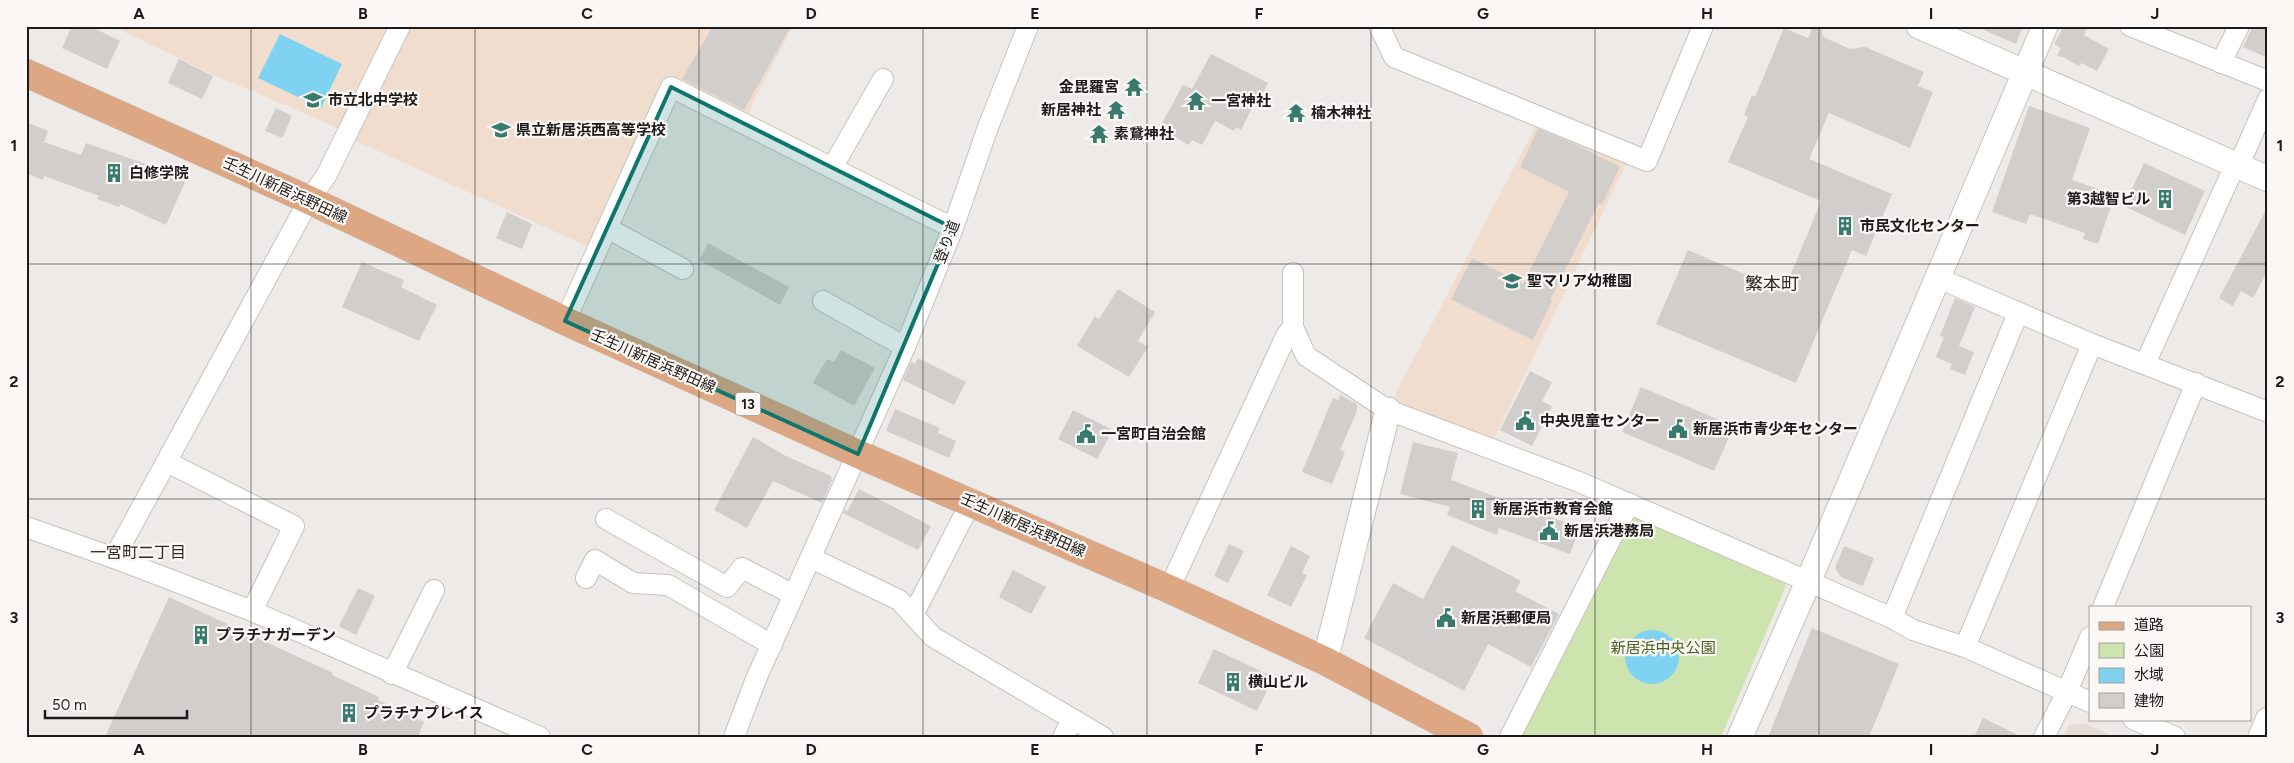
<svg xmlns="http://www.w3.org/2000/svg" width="2294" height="763" font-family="Figtree,'Noto Sans JP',sans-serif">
<rect width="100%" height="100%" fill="#eeeae7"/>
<path fill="#e7ddd5" d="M 2084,723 L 2116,737 L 2063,737 L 2069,725 Z"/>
<g fill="#f0ddcd">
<path d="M 112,26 L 389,26 L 338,128 L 208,72 Z"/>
<path d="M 412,26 L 793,26 L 745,118 L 674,78 L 662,83 L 589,247 L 356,141 Z"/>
<path d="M 1538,122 L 1628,160 L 1494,439 L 1391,402 Z"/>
</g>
<path fill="#cde4ae" d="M 1632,514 L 1781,576 L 1786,586 L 1721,737 L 1519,737 Z"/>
<g fill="#80d2f2">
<path d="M 280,34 L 342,64 L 321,108 L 258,78 Z"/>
<circle cx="1652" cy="657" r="27"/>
</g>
<g fill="#d2cecb">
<path d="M 72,26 L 90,26 L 120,41 L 107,69 L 62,48 Z"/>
<path d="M 713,26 L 791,26 L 744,110 L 682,79 Z"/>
<path d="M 1813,26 L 1821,26 L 1823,37 L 1850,49 L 1865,47 L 1924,72 L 1918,86 L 1933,92 L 1910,148 L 1829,113 L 1809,159 L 1892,194 L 1866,256 L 1852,250 L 1796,383 L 1656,324 L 1688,250 L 1784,291 L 1821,201 L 1728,162 L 1748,117 L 1744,115 L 1752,95 L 1755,97 L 1784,28 L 1808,38 Z"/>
<path d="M 1975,26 L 2023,26 L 2016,44 Z"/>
<path d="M 2064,26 L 2088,26 L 2084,35 L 2109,49 L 2097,71 L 2081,63 L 2079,66 L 2063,57 L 2057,56 L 2061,48 L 2054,44 Z"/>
<path d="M 2253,26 L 2268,26 L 2268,58 L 2243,47 Z"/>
<path d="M 1211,54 L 1268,83 L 1258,104 L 1255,102 L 1241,130 L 1236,127 L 1234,131 L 1215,121 L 1202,145 L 1192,140 L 1189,145 L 1170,134 L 1173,128 L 1162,123 L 1183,85 L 1192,89 Z"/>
<path d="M 179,59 L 213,76 L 202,99 L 168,83 Z"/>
<path d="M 2029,106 L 2090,128 L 2072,180 L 2115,195 L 2098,244 L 2083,239 L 2085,233 L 2030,214 L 2026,224 L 1992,212 Z"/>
<path d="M 276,108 L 292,116 L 282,138 L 265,131 Z"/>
<path d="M 26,122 L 48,131 L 44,142 L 81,155 L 86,143 L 143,163 L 185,182 L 166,225 L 120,204 L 119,207 L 97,199 L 99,196 L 44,176 L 43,180 L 26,173 Z"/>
<path d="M 1538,129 L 1573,143 L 1620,167 L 1602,205 L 1599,203 L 1550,300 L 1552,301 L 1533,340 L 1451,299 L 1472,258 L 1523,284 L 1569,192 L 1520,167 Z"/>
<path d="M 2144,163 L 2205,191 L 2185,235 L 2124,206 Z"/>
<path d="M 2268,206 L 2268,270 L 2253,298 L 2241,291 L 2233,306 L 2219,298 Z"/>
<path d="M 507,212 L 532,224 L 522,249 L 496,238 Z"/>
<path d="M 708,243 L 789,287 L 780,305 L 699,260 Z"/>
<path d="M 362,262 L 404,280 L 401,287 L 437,305 L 419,341 L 342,307 Z"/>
<path d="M 1118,289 L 1155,312 L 1138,341 L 1148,347 L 1129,377 L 1077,346 L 1095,316 L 1099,319 Z"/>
<path d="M 1955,298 L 1975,307 L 1959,346 L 1974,352 L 1965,375 L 1950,369 L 1952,364 L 1936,357 L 1944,337 L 1940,336 Z"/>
<path d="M 841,350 L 875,368 L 854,406 L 813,383 L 827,359 L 834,362 Z"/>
<path d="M 918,358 L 966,382 L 954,405 L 903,380 L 911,362 L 915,364 Z"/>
<path d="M 1530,371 L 1552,382 L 1542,401 L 1552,406 L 1532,446 L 1500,430 Z"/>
<path d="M 1641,387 L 1734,426 L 1714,471 L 1622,432 Z"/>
<path d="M 1340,395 L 1357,404 L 1357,411 L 1340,450 L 1345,452 L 1332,484 L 1302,472 L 1333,398 L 1338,400 Z"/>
<path d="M 895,409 L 940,428 L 938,433 L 956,441 L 949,458 L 886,431 Z"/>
<path d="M 1073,410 L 1113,430 L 1097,459 L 1058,439 Z"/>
<path d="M 753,437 L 786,456 L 831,476 L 832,480 L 822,503 L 773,481 L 747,528 L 714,510 Z"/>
<path d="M 1413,442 L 1458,453 L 1451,480 L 1580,528 L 1570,554 L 1499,528 L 1497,535 L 1447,515 L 1450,507 L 1400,494 Z"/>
<path d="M 859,489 L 931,526 L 918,550 L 843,513 L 845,509 L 847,512 Z"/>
<path d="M 1229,544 L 1244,551 L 1228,583 L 1214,576 Z"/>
<path d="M 1452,545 L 1521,581 L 1515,591 L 1559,614 L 1531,667 L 1488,644 L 1464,691 L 1364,638 L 1393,583 L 1423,599 Z"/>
<path d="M 1291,546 L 1310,556 L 1302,573 L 1307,575 L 1291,607 L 1267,595 Z"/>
<path d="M 1844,546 L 1874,558 L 1863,586 L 1841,577 L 1835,568 Z"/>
<path d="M 1013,570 L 1046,587 L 1031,614 L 999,597 Z"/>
<path d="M 358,588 L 375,596 L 356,635 L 339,626 Z"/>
<path d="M 169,597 L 333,673 L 332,675 L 379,697 L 378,700 L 424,722 L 418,737 L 105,737 Z"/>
<path d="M 1812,628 L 1899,664 L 1869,737 L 1768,737 Z"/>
<path d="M 1214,649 L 1269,675 L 1266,682 L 1270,684 L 1257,711 L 1198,683 Z"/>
<path d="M 1983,718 L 2022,737 L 1974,737 Z"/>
</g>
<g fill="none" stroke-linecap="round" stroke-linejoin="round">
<g stroke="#c6c2bf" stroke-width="22">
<g id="minor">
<path d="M 1379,26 L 1394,57 L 1647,161 L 1703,26"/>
<path d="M 2130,26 L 2268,81"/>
<path d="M 2221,63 L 2239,26"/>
<path d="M 2238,167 L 2268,99"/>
<path d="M 832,168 L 953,228"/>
<path d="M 607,228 L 683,269"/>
<path d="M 1293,273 L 1293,327 L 1306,356 L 1388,410 L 1579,482 L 1892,618 L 1913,630 L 1965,647 L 2090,702"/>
<path d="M 1938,278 L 2092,344 L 2268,412"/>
<path d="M 823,301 L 905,347"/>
<path d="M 565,321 L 671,87 L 832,168 L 883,79"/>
<path d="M 2145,364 L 2235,165"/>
<path d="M 167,462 L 294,526 L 252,611"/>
<path d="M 606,519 L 727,587 L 742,568 L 794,595"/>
<path d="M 26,527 L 114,558 L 252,611 L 540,737"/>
<path d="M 114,558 L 309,200 L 326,176 L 400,26"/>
<path d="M 811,558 L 899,600 L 933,637 L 1103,737"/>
<path d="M 586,578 L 595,560 L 633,583 L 668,585 L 772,645"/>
<path d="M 1169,589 L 1286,336 L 1293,327"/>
<path d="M 2103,607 L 2196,383"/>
<path d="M 913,615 L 971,502"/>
<path d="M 1892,618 L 2018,313"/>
<path d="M 1965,647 L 2092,344"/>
<path d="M 392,674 L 434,590"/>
<path d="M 2133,719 L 2175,737"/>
<path d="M 734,737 L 756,679 L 905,347 L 953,228 L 988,127 L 1028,26"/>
<path d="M 1063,737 L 1072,720"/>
<path d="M 1510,737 L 1629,503"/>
<path d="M 2044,737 L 2067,692 L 2090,637"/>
</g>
</g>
<g stroke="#c6c2bf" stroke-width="27">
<g id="tertiary">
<path d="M 1919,26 L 2268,179"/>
<path d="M 1325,661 L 1388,410"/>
<path d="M 1740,737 L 1808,582 L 2045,26"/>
<path d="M 2261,737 L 2268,720"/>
</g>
</g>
<g stroke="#c9c8c8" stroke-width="29">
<path id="primary" d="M 26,73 L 309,200 L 565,321 L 858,454 L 1169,589 L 1325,661 L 1469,737"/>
</g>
<use href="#minor" stroke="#fff" stroke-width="20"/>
<use href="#tertiary" stroke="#fff" stroke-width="25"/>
<use href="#primary" stroke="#dda783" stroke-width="28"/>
</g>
<path fill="#0f766e" fill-opacity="0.2" stroke="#0f766e" stroke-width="4" stroke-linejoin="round" d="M 671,87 L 953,228 L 858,454 L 565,321 Z"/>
<path fill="none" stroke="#1c1b1a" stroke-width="1" stroke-opacity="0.55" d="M 251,26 L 251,737M 475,26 L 475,737M 699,26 L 699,737M 923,26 L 923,737M 1147,26 L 1147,737M 1371,26 L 1371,737M 1595,26 L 1595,737M 1819,26 L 1819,737M 2043,26 L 2043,737M 26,264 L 2268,264M 26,499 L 2268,499"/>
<defs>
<g id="temple-bare" transform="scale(1.5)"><path d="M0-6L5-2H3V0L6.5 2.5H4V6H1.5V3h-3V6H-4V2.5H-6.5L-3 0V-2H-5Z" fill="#387b6e" stroke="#fbf7f4" stroke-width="2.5" paint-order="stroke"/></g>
<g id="school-bare" transform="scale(1.5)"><path d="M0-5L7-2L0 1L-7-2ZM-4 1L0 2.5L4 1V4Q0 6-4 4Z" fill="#387b6e" stroke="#fbf7f4" stroke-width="2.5" paint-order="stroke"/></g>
<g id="building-bare" transform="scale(1.5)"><path d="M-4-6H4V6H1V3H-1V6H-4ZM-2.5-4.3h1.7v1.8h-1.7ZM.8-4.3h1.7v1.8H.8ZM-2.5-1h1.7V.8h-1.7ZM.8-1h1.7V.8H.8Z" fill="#387b6e" stroke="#fbf7f4" stroke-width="2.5" paint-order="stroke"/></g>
<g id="civic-bare" transform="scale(1.5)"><path d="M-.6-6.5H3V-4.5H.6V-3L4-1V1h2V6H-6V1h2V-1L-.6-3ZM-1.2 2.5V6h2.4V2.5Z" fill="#387b6e" stroke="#fbf7f4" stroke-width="2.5" paint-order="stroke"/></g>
</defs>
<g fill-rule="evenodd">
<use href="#temple-bare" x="1134" y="87"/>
<use href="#school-bare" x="313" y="100"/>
<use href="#temple-bare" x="1196" y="101"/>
<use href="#temple-bare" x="1116" y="110"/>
<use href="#temple-bare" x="1296" y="113"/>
<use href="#school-bare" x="501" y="130"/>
<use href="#temple-bare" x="1099" y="134"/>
<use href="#building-bare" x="114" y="173"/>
<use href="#building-bare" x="2165" y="199"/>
<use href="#building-bare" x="1845" y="226"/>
<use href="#school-bare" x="1512" y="281"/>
<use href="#civic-bare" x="1525" y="421"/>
<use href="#civic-bare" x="1678" y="429"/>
<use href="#civic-bare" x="1086" y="434"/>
<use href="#building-bare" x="1478" y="509"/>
<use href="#civic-bare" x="1549" y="531"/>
<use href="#civic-bare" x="1446" y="618"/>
<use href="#building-bare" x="201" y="635"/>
<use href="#building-bare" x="1233" y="682"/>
<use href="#building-bare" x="349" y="713"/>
</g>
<g text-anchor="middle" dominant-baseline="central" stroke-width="4.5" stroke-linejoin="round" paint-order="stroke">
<rect fill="#fbf7f4" stroke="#5f5d5b" stroke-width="1" x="735.5" y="392.5" width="25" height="23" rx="4"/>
<g font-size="14" font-weight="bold" fill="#1c1b1a">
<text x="748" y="404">13</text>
</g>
<g font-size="15" font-weight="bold" fill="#1c1b1a" stroke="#fbf7f4" text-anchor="start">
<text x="1119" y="87" text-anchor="end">金毘羅宮</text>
<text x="328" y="100">市立北中学校</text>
<text x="1211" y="101">一宮神社</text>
<text x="1101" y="110" text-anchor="end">新居神社</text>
<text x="1311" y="113">楠木神社</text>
<text x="516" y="130">県立新居浜西高等学校</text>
<text x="1114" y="134">素鵞神社</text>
<text x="129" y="173">白修学院</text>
<text x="2150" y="199" text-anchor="end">第3越智ビル</text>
<text x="1860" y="226">市民文化センター</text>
<text x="1527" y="281">聖マリア幼稚園</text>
<text x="1540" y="421">中央児童センター</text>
<text x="1693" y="429">新居浜市青少年センター</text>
<text x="1101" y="434">一宮町自治会館</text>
<text x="1493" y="509">新居浜市教育会館</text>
<text x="1564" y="531">新居浜港務局</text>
<text x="1461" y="618">新居浜郵便局</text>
<text x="216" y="635">プラチナガーデン</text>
<text x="1248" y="682">横山ビル</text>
<text x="364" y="713">プラチナプレイス</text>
</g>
<g font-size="15" fill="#1c1b1a" stroke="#fbf7f4">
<text transform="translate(285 190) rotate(25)">壬生川新居浜野田線</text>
<text transform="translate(947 242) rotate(-69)">登り道</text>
<text transform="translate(653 361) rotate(24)">壬生川新居浜野田線</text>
<text transform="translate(1023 525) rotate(24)">壬生川新居浜野田線</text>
</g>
<g font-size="15" fill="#475f1c" stroke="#fbf7f4">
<text x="1663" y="648">新居浜中央公園</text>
</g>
<g font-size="16" fill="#2d2a28" stroke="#fbf7f4">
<text x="138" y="552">一宮町二丁目</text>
</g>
<g font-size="18" fill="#2d2a28" stroke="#fbf7f4">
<text x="1772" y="284">繁本町</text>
</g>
</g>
<rect width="2294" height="763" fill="none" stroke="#fbf7f4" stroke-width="55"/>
<rect x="2089" y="606" width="162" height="115" fill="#fbf7f4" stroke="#a29f9d"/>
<rect x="2099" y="622" width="25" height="8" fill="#dda783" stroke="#a29f9d"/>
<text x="2134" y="630" font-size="15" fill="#1c1b1a">道路</text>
<rect x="2099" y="643" width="25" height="15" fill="#cde4ae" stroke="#a29f9d"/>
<text x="2134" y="656" font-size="15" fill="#1c1b1a">公園</text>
<rect x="2099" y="668" width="25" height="15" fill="#80d2f2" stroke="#a29f9d"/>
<text x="2134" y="680" font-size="15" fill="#1c1b1a">水域</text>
<rect x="2099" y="693" width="25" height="15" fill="#d2cecb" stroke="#a29f9d"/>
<text x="2134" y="706" font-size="15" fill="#1c1b1a">建物</text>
<path d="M45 710v8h142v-8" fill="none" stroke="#1c1b1a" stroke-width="2.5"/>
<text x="52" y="710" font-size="15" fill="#1c1b1a" stroke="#fbf7f4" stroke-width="4" paint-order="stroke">50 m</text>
<rect x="28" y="28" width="2238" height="708" fill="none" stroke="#1c1b1a" stroke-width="2"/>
<g font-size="16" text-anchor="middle" font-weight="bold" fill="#1c1b1a">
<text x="139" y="19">A</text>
<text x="363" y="19">B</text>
<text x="587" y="19">C</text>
<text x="811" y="19">D</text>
<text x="1035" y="19">E</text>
<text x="1259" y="19">F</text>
<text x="1483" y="19">G</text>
<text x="1707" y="19">H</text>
<text x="1931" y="19">I</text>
<text x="2155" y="19">J</text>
<text x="14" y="151">1</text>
<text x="2280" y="151">1</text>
<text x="14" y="387">2</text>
<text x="2280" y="387">2</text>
<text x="14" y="623">3</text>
<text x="2280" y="623">3</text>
<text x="139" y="755">A</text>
<text x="363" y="755">B</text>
<text x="587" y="755">C</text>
<text x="811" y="755">D</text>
<text x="1035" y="755">E</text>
<text x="1259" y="755">F</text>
<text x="1483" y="755">G</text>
<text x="1707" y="755">H</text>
<text x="1931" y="755">I</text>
<text x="2155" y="755">J</text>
</g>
</svg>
